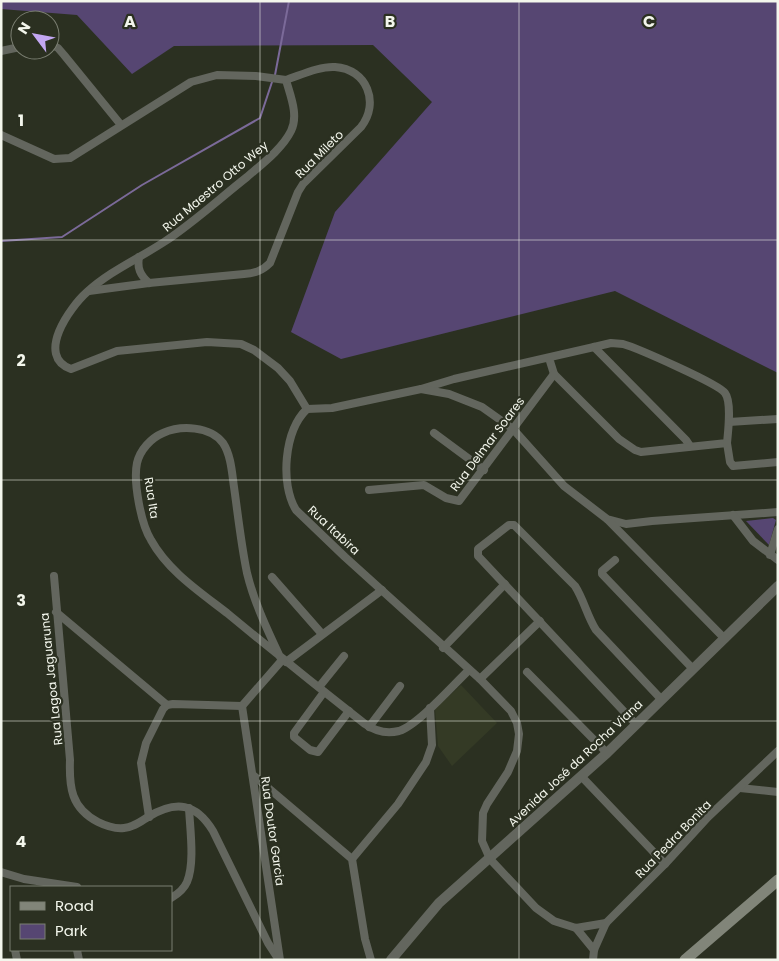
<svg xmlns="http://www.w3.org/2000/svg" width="779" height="961" font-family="Poppins,sans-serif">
<rect width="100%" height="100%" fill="#2b3021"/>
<path fill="#343a25" d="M 461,685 L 497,723 L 452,766 L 438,746 L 435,709 Z"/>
<g fill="#564672">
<path d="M 1,1 L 778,1 L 778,373 L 615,291 L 341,359 L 291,332 L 335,212 L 432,102 L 373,45 L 174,46 L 132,74 L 77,15 L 1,9 Z"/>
<path d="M 773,518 L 776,520 L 769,545 L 746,521 Z"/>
</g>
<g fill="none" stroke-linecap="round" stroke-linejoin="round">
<g stroke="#7b6a99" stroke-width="2">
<path d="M 275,75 L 289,1"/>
<path d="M 1,241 L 62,237 L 142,185 L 260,118 L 272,82"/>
</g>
<g stroke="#63665e" stroke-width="8">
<path d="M 50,44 L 58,48 L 64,55 L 121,125"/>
<path d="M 1,51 L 20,47"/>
<path d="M 1,135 L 54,159 L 70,158 L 191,82 L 217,75 L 256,76 L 286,80 C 290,95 299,115 291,131 C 282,149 262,164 247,177 C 219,199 193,223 164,242 C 138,259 110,271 87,292 C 70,307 35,356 71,369 L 117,351 L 207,342 L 241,344 L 254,350 L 278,368 L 290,381 L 307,409"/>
<path d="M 139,257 C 137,268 140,275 149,283"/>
<path d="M 89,291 L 149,283 L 244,274 C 255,273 262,271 270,263 L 298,192 L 303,184 L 361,127 C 380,103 367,69 335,67 C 320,66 301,75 286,80"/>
<path d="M 594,347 L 686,440 L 690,446"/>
<path d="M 421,389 L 454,379 L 594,347 L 611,343 L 623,344 C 637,348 719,384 725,393 C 732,402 728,432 727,443 L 641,452 L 635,450 L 619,439 L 554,374 L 549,358"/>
<path d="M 307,409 C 284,431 280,484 296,510 L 345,557 L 480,679 L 511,711 L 517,723 L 519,734 L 517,751 L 508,772 L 487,804 L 483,813 L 482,841 L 490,859 L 536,908 L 554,921 L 576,928 L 606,923"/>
<path d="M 307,409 L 332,408 L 421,389 L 449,394 L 482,407 L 513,429 L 564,486 L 607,519 L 626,524 L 652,521 L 778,512"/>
<path d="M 729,422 L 778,419"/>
<path d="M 434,433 L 484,470"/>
<path d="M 727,443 L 730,462 L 733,466 L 778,462"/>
<path d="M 369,490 L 424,485 L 446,498 L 459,501 L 554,374"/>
<path d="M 733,515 L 753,541 L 778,560"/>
<path d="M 608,520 L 725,639"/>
<path d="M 770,555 L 778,529"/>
<path d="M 615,560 L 602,571 L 602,574 L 693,669"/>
<path d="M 54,576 L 70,760 C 69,787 71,808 98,822 C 106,826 115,829 124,828 C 134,827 140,822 148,817 C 176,800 196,803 213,831 L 268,943 L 279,960"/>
<path d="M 272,577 L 322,634"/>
<path d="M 56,612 L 167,705"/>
<path d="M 443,648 L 505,584"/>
<path d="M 280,657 C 267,629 254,602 247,573 C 241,544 238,515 234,487 C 232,473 231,455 223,443 C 210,426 181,425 163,433 C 151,438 140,450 137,463 C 133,482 141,524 151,540 C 168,571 200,592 227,613 C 273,651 319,688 365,724 C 375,731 387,734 399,731 C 418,725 453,685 469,670"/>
<path d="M 286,662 L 382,590"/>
<path d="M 527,672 L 607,753"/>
<path d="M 480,679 L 540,621"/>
<path d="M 319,687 L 344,656"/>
<path d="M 324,692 L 294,733 L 294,737 L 310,750 L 318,752 L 349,711"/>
<path d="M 242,706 L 280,960"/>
<path d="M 242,706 L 283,659"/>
<path d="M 636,724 L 631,719 L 478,556 L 478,549 L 509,525 L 514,525 L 575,586 C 584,600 587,616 596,630 L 661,699"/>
<path d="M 369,727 L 400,686"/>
<path d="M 253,775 L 352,859 L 365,939 L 371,960"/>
<path d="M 581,776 L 665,864"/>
<path d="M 740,788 L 778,792"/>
<path d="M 149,817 L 141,763 L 146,743 L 163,709 L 167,705 L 173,704 L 242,706"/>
<path d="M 352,859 L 398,804 L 426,762 L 432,745 L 430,708"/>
<path d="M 1,872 L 24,879 L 77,887"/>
<path d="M 171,898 C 178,894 184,889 187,882 C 195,863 190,829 189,808"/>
<path d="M 576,928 L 594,950"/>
<path d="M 15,950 L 17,960"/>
<path d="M 77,950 L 79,960"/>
<path d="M 593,960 L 594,950 L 606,923 L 665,864 L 708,817 L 778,751"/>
</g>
<path stroke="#63665e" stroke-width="10" d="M 391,960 L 439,903 L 607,753 L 778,586"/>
<path stroke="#818579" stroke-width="11" d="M 685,960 L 778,880"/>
</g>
<path fill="none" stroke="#f3f6ec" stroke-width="1" stroke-opacity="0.55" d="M 260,1 L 260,960M 519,1 L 519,960M 1,240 L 778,240M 1,480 L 778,480M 1,721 L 778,721"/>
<g text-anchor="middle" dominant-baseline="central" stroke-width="4.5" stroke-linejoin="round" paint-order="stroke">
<g font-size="12" fill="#f3f6ec" stroke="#2b3021">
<text transform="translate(319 154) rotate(-45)">Rua Mileto</text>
<text transform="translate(215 186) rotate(-40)">Rua Maestro Otto Wey</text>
<text transform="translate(487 444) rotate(-53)">Rua Delmar Soares</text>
<text transform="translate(152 498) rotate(81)">Rua Ita</text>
<text transform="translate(334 530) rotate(43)">Rua Itabira</text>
<text transform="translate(51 679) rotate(-96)">Rua Lagoa Jaguaruna</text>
<text transform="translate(575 763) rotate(-43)">Avenida José da Rocha Viana</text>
<text transform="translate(273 831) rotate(82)">Rua Doutor Garcia</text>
<text transform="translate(673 839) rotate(-46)">Rua Pedra Bonita</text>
</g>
</g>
<g font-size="16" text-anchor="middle" font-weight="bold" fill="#f3f6ec" stroke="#2b3021" stroke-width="4.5" stroke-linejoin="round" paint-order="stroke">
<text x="130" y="27">A</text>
<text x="390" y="27">B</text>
<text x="649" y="27">C</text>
<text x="21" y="126">1</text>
<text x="21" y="366">2</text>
<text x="21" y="606">3</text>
<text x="21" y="847">4</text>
</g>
<rect width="779" height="961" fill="none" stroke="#f3f6ec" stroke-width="5"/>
<rect x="10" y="886" width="162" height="65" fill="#2b3021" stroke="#7b7f72"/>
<rect x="20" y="902" width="25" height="8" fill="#818579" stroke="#7b7f72"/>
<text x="55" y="911" font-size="15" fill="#f3f6ec">Road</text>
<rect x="20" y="924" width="25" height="15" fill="#564672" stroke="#7b7f72"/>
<text x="55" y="936" font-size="15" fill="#f3f6ec">Park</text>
<g transform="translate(35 35) rotate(302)"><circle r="24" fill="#2b3021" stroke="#7b7f72"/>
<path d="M0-4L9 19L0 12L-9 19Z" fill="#c3a7f2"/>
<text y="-8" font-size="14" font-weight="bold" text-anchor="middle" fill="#f3f6ec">N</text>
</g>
</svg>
